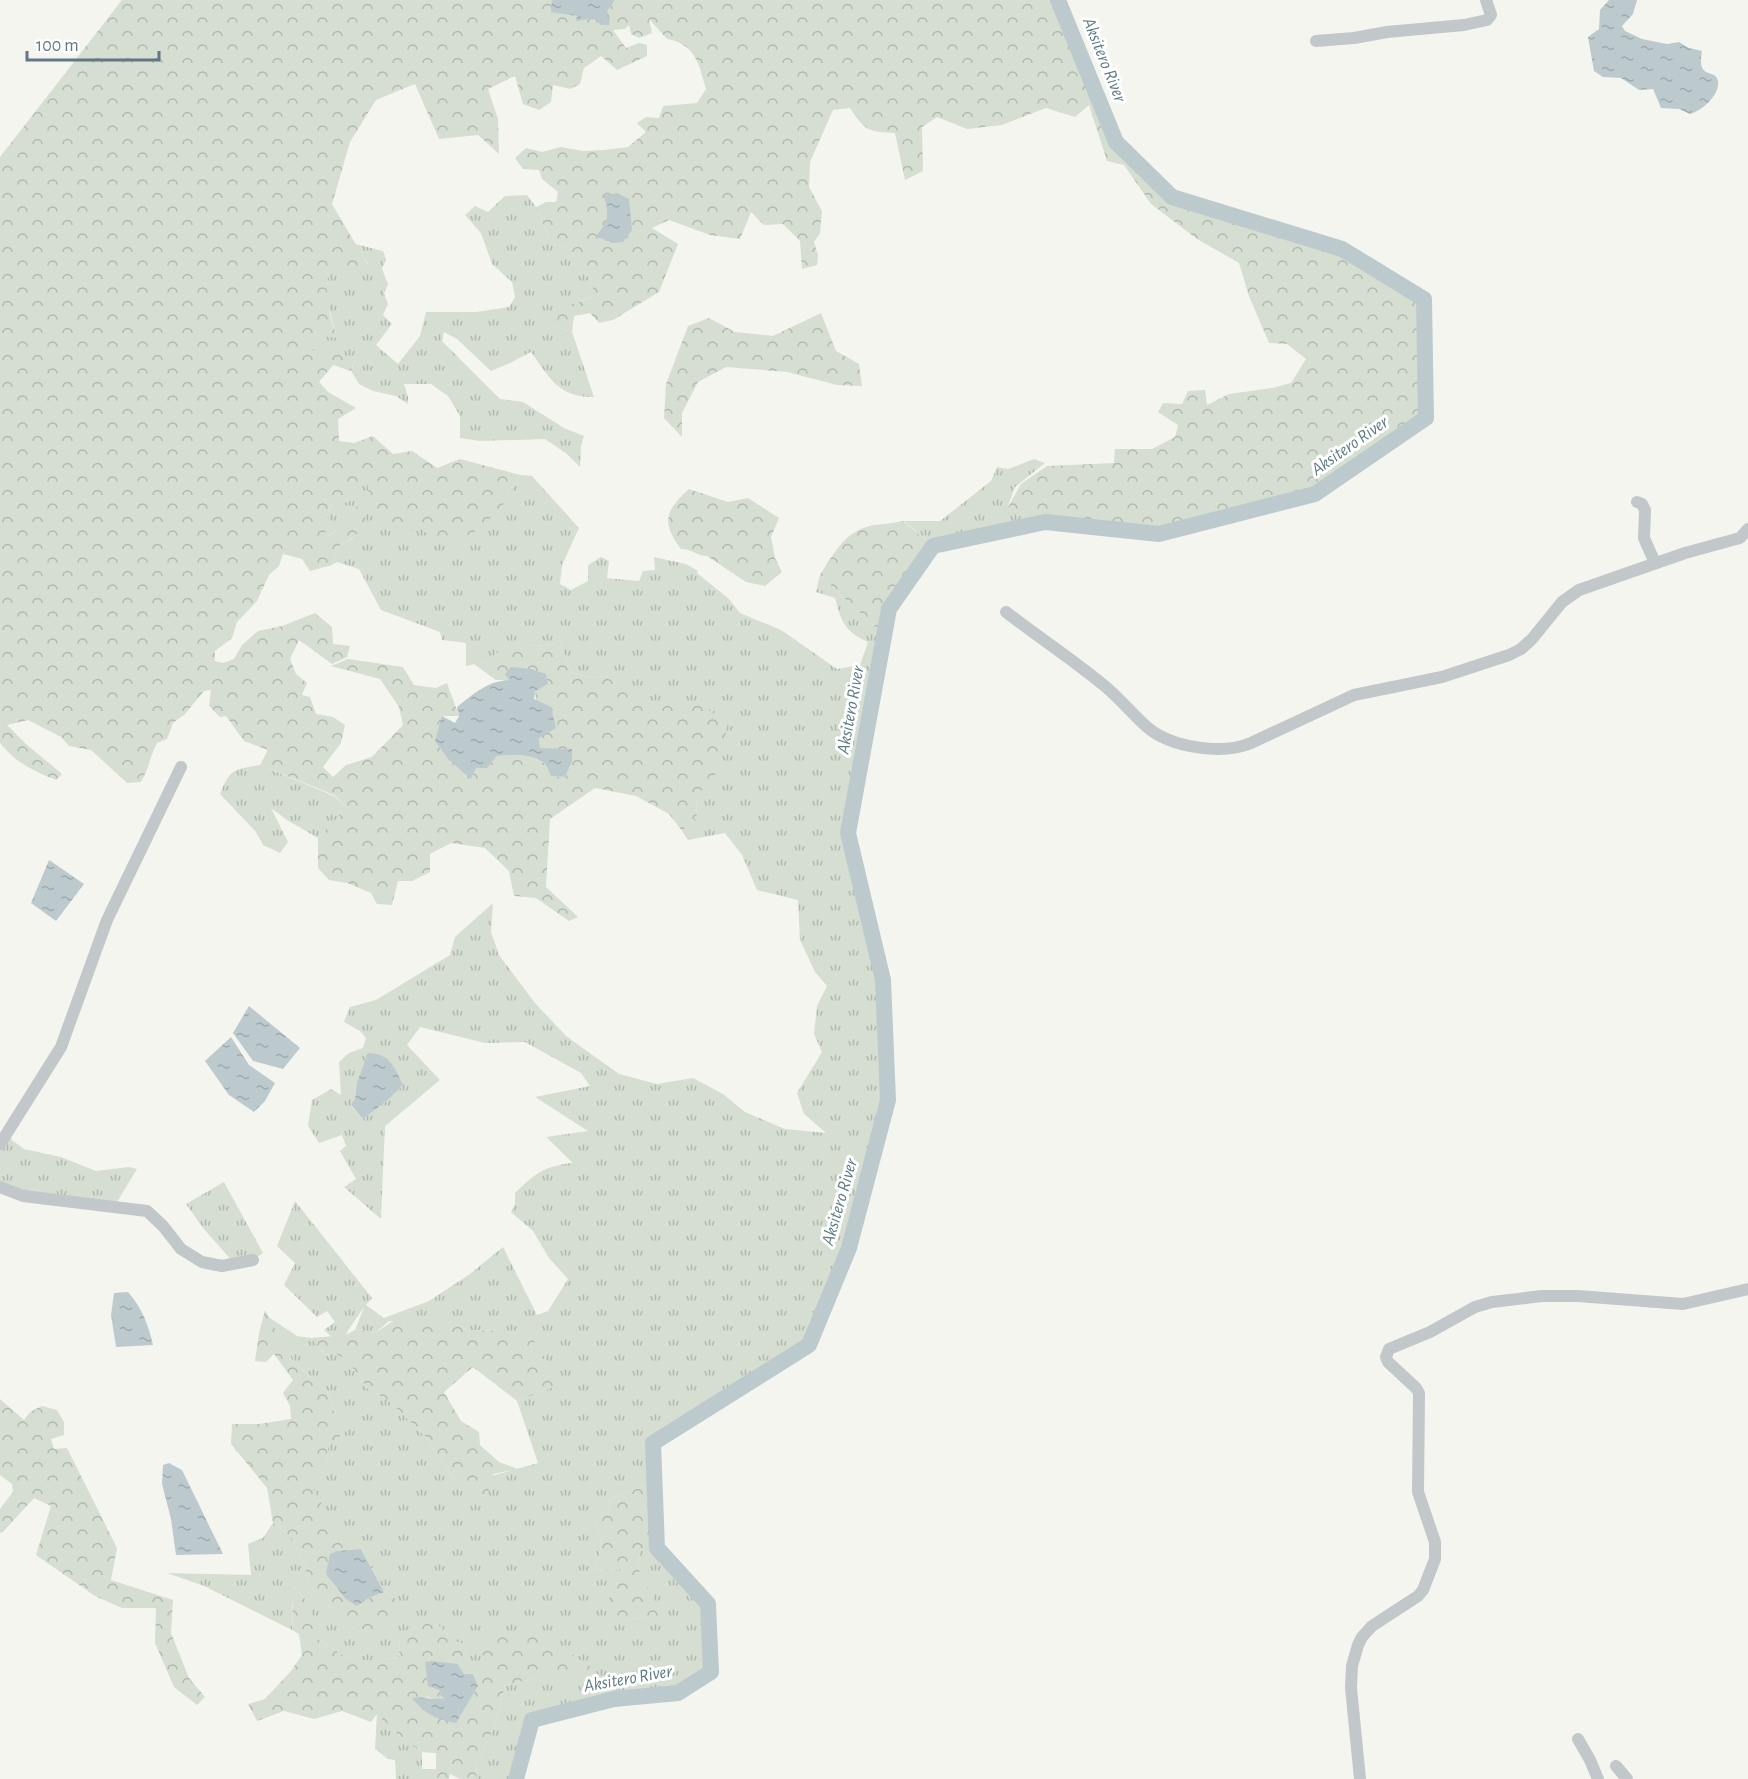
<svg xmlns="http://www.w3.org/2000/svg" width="1748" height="1779" font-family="'Alegreya Sans',sans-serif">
<defs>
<pattern id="grass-tufts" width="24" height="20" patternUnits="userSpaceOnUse" patternTransform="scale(1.5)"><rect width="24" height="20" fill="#d6ddd1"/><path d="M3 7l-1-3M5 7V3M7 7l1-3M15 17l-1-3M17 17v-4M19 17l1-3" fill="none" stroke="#b1b8af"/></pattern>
<pattern id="forest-crowns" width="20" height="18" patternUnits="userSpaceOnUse" patternTransform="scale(1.5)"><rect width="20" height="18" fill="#d6ddd1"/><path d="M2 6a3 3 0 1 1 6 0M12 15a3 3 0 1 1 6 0" fill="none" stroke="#b1b8af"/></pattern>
<pattern id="water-ripples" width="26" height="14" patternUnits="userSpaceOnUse" patternTransform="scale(1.5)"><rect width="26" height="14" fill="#bccace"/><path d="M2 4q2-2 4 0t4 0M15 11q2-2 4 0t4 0" fill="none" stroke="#9ca9ad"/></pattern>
</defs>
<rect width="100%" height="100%" fill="#f5f5f0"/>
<g fill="url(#grass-tufts)" fill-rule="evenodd">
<path d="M 527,195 L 536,207 L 552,244 L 564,246 L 576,273 L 582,272 L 593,280 L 593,297 L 574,303 L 553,326 L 572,332 L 594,397 C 559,398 549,377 531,352 L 510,363 L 491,371 L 457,339 L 444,332 L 442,341 L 500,399 L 523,402 L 564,428 L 584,436 L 581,446 L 580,467 L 567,454 L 545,439 L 480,441 L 460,438 L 460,416 L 448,396 L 431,384 L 404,384 L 408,397 L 408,404 L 396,396 L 373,391 L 359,384 L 351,371 L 355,361 L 300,350 L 312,335 L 337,337 L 326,300 L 328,269 L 368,264 L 355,244 L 383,251 L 386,259 L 382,269 L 388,284 L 384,293 L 388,304 L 383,315 L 392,324 L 376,345 L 398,364 L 420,336 L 426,312 L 476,312 L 509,307 L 515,297 L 512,282 L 492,264 L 481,233 L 465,215 L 475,206 L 488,212 L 505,196 Z"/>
<path d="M 1034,459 L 1045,463 L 1015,487 L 1008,506 L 1045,522 L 933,546 L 904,521 L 940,521 L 991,481 L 997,467 L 1008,469 Z"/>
<path d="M 520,475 L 532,476 L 579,528 L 562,565 L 560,584 L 571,590 L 588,581 L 588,565 L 601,557 L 609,561 L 607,578 L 639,581 L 643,571 L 655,570 L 654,557 L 686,564 L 698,571 L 697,573 L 729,599 L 740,613 L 781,630 L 837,669 L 860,665 L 868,642 C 845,632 841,621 835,598 L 816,592 L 820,575 L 884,636 L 848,833 L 883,980 L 888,1100 L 849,1248 L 809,1345 L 652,1439 L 654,1483 L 610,1498 L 608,1510 L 594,1522 L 602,1539 L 596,1571 L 622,1569 L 616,1585 L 621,1620 L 646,1617 L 647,1588 L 638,1568 L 641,1548 L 657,1548 L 708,1604 L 711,1672 L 678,1693 L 614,1699 L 530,1723 L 516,1779 L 477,1779 L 476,1765 L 494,1728 L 505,1686 L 539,1677 L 584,1677 L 596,1670 L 520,1637 L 490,1638 L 496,1665 L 473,1674 L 464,1674 L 458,1664 L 468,1645 L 454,1641 L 437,1624 L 400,1637 L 399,1657 L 381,1660 L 350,1660 L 318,1639 L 306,1600 L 293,1586 L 292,1630 L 204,1586 L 167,1573 L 251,1575 L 248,1544 L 263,1538 L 273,1523 L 291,1537 L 305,1565 L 308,1586 L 347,1623 L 364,1636 L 395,1598 L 384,1592 L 358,1543 L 313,1518 L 303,1475 L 327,1463 L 328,1442 L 338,1438 L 349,1428 L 334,1412 L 327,1391 L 293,1361 L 264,1314 L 297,1336 L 311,1338 L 326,1355 L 334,1353 L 347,1360 L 367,1388 L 389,1401 L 426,1437 L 458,1485 L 538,1463 L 517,1401 L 553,1387 L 505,1331 L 467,1330 L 451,1321 L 417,1335 L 402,1321 L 389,1321 L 375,1333 L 355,1330 L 364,1307 L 345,1335 L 332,1337 L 324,1330 L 335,1322 L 327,1311 L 317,1317 L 284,1285 L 295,1263 L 277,1246 L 295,1201 L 372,1298 L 366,1305 L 384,1318 L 429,1301 L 470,1274 L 503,1247 L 537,1315 L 548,1311 L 568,1279 L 549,1258 L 533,1231 L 511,1212 L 515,1204 L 515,1193 C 536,1173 544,1166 573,1163 L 546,1137 L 588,1131 L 535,1097 L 590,1086 L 581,1073 L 525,1042 L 485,1043 L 420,1027 L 407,1045 L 440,1080 L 385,1126 L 381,1219 L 344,1187 L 356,1179 L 340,1151 L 346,1146 L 342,1135 L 319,1143 L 308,1126 L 312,1100 L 331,1089 L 341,1095 L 339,1062 L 349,1053 L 363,1048 L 366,1038 L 360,1031 L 344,1022 L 350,1007 L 376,1000 L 450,955 L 455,937 L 493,903 L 491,932 L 499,955 L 535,1003 L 566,1036 L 619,1074 L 657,1084 L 693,1078 L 723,1094 L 745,1112 L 785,1129 L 826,1133 L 804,1114 L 797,1093 L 822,1052 L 814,1034 L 817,1006 L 827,986 L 815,972 L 800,940 L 798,900 L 757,890 L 742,855 L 725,833 L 688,840 L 682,831 L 697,817 L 696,797 L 700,705 L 658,705 L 604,676 L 592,678 L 572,673 L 560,643 L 536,646 L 522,642 L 510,642 L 488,661 L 466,666 L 466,643 L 442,640 L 440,632 L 381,610 L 359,569 L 337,562 L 332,565 L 339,546 L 353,538 L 345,518 C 340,529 335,534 324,537 C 326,529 326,521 328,513 C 332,498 354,487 366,477 L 420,528 L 500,509 ZM 357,1083 L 403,1085 L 388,1100 L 363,1119 L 351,1106 L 355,1099 Z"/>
<path d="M 260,765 L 334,796 L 348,808 L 318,838 L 287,820 L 271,808 L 288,842 L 280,853 L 263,845 L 256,832 L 220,794 C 230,768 235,769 260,765 Z"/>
<path d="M 8,1131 L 12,1140 L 24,1149 L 61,1157 L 96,1171 L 129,1167 L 137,1169 L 114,1207 L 0,1187 L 0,1144 Z"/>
<path d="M 224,1182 L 263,1253 L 253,1260 L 234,1263 L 203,1228 L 186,1204 Z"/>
<path d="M 377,1713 L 403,1739 L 422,1752 L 422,1769 L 436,1769 L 427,1776 L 427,1779 L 396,1779 L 395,1760 L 388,1759 L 375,1749 Z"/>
</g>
<g fill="url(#forest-crowns)">
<path d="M 122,0 L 1058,0 L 1116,142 L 1172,197 L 1342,249 L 1424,299 L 1426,418 L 1315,494 L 1159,534 L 1045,522 L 1008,507 L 1021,484 L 1047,466 L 1114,463 L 1115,449 L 1152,449 L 1175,437 L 1178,425 L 1158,412 L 1163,403 L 1182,404 L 1188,391 L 1205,390 L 1207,405 L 1229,394 L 1272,388 L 1291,383 L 1306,359 L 1287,344 L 1269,343 L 1249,296 L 1239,263 L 1197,239 L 1151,204 L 1124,165 L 1107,161 L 1089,105 L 1075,117 L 1046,108 L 1002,125 L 967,129 L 937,117 L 922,127 L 923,171 L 905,180 L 895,133 C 868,132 864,130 850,108 L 833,110 L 810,162 L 809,187 L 822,211 L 820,233 L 814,242 L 818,255 L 817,265 L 802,269 L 800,241 L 783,224 L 764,225 L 751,212 L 740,239 L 710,235 L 669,220 L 652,228 L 678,244 L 659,292 L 613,320 L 599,323 L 590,313 L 574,316 L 572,332 L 553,326 L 558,309 L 593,297 L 593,280 L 582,272 L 576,274 L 564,246 L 552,244 L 536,207 L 546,202 L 556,202 L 558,192 L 542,179 L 539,170 L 523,169 L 515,158 L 526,148 L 542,152 L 561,147 L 583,151 L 604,150 L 628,147 L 646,132 L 637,123 L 646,117 L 659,118 L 663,106 L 697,103 L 706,89 C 699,65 696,44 667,39 L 649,19 L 652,33 L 639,38 L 631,34 L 629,25 L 625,29 L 613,30 L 626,48 L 639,43 L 647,45 L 647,56 L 617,70 L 601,56 L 584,68 L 580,84 L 570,89 L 553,85 L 551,102 L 539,110 L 523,104 L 515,76 L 488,89 L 498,119 L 499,154 L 478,135 L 439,139 L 415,84 L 376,100 L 350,142 L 332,204 L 368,265 L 328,270 C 326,300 326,309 338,338 L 312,335 L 301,350 L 334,351 L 355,360 L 351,371 L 333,365 L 319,382 L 328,392 L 356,408 L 338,419 L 339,441 L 354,443 L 373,436 L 393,454 L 412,451 L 437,468 L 460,459 L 520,475 L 500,510 L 472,534 L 436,542 L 421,528 C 398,537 380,524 371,502 C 368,494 368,485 366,478 L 349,502 L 331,505 L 327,516 L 332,523 L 327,527 L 324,537 C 339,533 337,529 345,518 C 349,513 355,508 360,504 L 367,506 C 366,529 358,535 339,546 L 332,565 L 310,571 L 302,559 L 283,554 L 279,566 L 269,575 L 257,601 L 237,622 L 232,638 L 215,651 L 215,661 L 223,663 L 234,659 L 242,645 L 258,631 L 282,626 L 315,613 L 332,627 L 333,644 L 350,646 L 347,657 L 332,664 L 299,640 L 290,659 L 296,674 L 307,683 L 302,695 L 310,697 L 316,714 L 333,717 L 345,725 L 341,743 L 323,767 L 333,777 L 346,765 L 372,757 L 403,725 L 399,707 L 380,679 L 331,666 L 348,659 L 403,667 L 414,685 L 436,688 L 447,683 L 459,716 L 442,716 L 471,778 L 476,768 L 487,767 L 497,756 C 511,755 532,753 544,763 C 547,766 549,772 551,776 L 565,777 L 572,762 L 572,749 L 540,749 L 535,691 L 510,680 L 496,680 L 474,664 L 488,661 L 510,642 L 522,642 L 536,646 L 560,643 L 572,673 L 592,678 L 604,676 L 658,704 L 700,705 L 728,722 L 720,769 L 696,797 L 697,817 L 682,831 L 669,814 L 636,796 L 595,788 L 550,819 L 546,887 L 578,917 L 569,921 L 536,898 L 514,896 L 509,871 L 485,848 L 451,843 L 430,854 L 430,872 L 412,881 L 398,881 L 392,905 L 377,904 L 371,893 L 347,883 L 329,880 L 318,868 L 318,838 L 347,807 L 334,795 L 260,765 L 268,750 L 244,741 L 226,716 L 220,717 L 209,706 L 211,690 L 204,691 L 185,714 L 173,723 L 167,739 L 157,743 C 150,756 149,769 141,782 L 127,783 L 91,750 L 69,746 L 61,737 L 28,720 L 7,725 L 26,744 L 62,774 L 56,780 C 33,771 15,762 0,743 L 0,157 Z"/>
<path d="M 821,313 L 836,351 L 859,364 L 862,386 L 837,385 L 787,372 L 726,367 L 698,382 L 682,413 L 682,437 L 664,418 L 666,384 L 688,326 L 709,318 L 735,332 L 773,336 Z"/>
<path d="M 689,489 L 728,502 L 748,498 L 779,518 L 771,537 L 775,558 L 782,572 L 765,586 L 746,582 L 707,556 C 697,556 692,549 681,549 C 661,522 665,511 689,489 Z"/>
<path d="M 903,521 L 933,546 L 889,609 L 884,636 L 820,575 C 834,553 846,529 875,525 C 885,524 894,523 903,521 Z"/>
<path d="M 265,1310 L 293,1361 L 327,1391 L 334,1412 L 349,1428 L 338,1438 L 328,1443 L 327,1463 L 303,1476 L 322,1502 L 314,1518 L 358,1543 L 361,1549 L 337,1551 L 368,1598 L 384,1592 L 395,1598 L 400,1612 L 388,1631 L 364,1636 L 347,1623 L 308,1586 L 305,1565 L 291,1537 L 273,1523 L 267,1488 L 231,1444 L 232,1424 L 259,1424 L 291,1419 L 290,1406 L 283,1393 L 293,1380 L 274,1354 L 266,1362 L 255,1361 L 259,1333 Z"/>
<path d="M 393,1321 L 402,1321 L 414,1332 L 433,1322 L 451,1321 L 467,1330 L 505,1331 L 532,1339 L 559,1378 L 553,1387 L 517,1401 L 473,1367 L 444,1392 L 461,1421 L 479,1432 L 480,1445 L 499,1462 L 518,1469 L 493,1474 L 485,1503 L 468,1496 L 458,1485 L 426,1437 L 389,1401 L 367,1388 L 347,1360 L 334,1353 L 326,1355 L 311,1338 L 345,1335 L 355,1330 L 375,1333 Z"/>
<path d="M 0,1399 L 24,1420 L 30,1412 L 42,1406 L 57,1410 L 64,1422 L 64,1435 L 51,1439 L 54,1449 L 67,1448 L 117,1548 L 111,1580 L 173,1600 L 171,1633 L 189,1678 L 205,1697 L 197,1705 L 174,1687 L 155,1643 L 156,1608 L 122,1608 L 95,1596 L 36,1555 L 51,1506 L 34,1498 L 2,1533 L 0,1532 L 0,1509 L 13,1492 L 12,1484 L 0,1475 Z"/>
<path d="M 654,1483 L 657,1548 L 641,1548 L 638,1568 L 666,1624 L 646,1617 L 621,1620 L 606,1606 L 621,1569 L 596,1571 L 602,1539 L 594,1522 L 608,1510 L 610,1498 Z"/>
<path d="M 293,1586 L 306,1600 L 311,1614 L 321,1621 L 318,1639 L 350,1660 L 381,1660 L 399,1657 L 400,1637 L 417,1620 L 437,1624 L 454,1641 L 468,1645 L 458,1664 L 425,1662 L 439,1690 L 446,1698 L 436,1700 L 425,1696 L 457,1720 L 478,1686 L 473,1674 L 495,1665 L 479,1652 L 490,1637 L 520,1637 L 532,1628 L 597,1671 L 584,1677 L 539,1677 L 505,1686 L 494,1728 L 476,1765 L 477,1779 L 460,1779 L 450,1774 L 449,1779 L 427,1779 L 427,1776 L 436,1769 L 436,1753 L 422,1752 L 403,1739 L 377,1714 L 371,1722 L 342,1711 L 314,1719 L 284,1711 L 257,1721 L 248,1704 L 265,1699 L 291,1671 L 302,1655 L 299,1634 L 292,1630 L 293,1602 L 284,1590 Z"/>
</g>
<g fill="url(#water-ripples)">
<path d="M 552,0 L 615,0 L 607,11 L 610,19 L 609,25 L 601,25 L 594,18 L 576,21 L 577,16 L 551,12 Z"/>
<path d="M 1609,0 L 1637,0 L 1633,14 L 1622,26 L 1625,31 L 1642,39 L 1667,44 L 1679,42 L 1689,48 L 1702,51 C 1696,81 1716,68 1718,81 C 1720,95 1702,111 1690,114 L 1679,109 L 1661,108 L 1653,89 L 1639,90 L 1621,78 L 1603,77 L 1594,71 L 1588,37 L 1599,29 L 1600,10 Z"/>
<path d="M 617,193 L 629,199 L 632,230 L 623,242 L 612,243 L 596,236 C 609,221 609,215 604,196 Z"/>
<path d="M 511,667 L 531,669 L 546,674 L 548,684 L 535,691 L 534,699 L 551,707 L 556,728 L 539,738 L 540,748 L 572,749 L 572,762 L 565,777 L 551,776 C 549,772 547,766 544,763 C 532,753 511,755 497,756 L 487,768 L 476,768 L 471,779 L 449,760 L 435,741 L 442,716 L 455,723 L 459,716 L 457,707 C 473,694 488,681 509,680 L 505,674 Z"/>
<path d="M 49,860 L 84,884 L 56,921 L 31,903 Z"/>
<path d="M 249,1006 L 300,1048 L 283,1069 L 253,1061 L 233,1033 Z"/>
<path d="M 231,1037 L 249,1065 L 275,1083 L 265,1101 L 254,1112 L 229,1095 L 205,1061 Z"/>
<path d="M 368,1053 C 391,1054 394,1067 403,1085 L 388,1100 L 363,1119 L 351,1105 L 355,1099 L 357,1083 Z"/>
<path d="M 128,1292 C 142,1308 148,1324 153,1345 L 116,1347 L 111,1315 L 114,1293 Z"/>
<path d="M 169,1463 L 182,1470 L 223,1554 L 176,1555 L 171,1519 L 162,1484 L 163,1465 Z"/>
<path d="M 361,1549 L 384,1592 L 368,1598 L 357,1606 L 346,1599 L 326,1574 L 330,1554 L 337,1551 Z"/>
<path d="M 432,1661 L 458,1664 L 464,1674 L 473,1674 L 478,1686 L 456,1723 C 435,1719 425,1714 412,1698 C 424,1696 434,1701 445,1698 L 441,1696 L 439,1690 L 428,1686 L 425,1662 Z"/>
</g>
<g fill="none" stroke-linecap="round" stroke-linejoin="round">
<path stroke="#bccace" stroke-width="16" d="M 516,1779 L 532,1720 L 614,1699 L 678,1693 L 711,1672 L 708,1604 L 657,1548 L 653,1443 L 809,1345 L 849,1248 L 888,1100 L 883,980 L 848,833 L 889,609 L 933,546 L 1045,522 L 1159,534 L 1315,494 L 1426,418 L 1424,299 L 1342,249 L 1172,197 L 1116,142 L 1058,0"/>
<g stroke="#c2c7ca" stroke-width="12">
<path d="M 1316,41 L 1354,38 L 1387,32 L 1464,25 L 1487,20 L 1491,15 L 1486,0"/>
<path d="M 1637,502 L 1642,504 L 1645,510 L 1644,538 L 1655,563"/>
<path d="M 1006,612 C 1037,636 1070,658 1101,683 C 1118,696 1131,713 1147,727 C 1171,748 1223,755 1251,743 L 1354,695 L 1442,677 L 1509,655 L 1521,649 L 1532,639 L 1562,602 L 1579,590 L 1685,553 L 1740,538 L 1748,529"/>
<path d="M 0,1144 L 61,1047 L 107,920 L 181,767"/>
<path d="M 0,1187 L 23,1196 L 147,1211 L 163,1226 L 181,1249 L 202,1262 L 222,1266 L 253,1260"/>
<path d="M 1578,1739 L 1590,1760 L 1598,1779"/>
<path d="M 1616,1766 L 1627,1779"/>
<path d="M 1360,1779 L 1351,1688 L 1352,1666 L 1358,1645 L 1362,1637 L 1372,1626 L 1418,1596 L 1423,1590 L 1435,1559 L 1435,1542 L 1418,1492 L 1419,1393 L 1416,1388 L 1388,1362 L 1386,1357 L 1389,1349 L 1430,1332 L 1475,1307 L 1492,1302 L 1542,1296 L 1578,1296 L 1683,1304 L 1748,1289"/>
</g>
</g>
<g text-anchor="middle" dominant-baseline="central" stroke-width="6" stroke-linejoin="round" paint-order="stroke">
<g font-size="18" font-style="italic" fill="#5c7b82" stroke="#fff">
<text transform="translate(1104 60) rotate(68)">Aksitero River</text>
<text transform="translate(1350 446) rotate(-35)">Aksitero River</text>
<text transform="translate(851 710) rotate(-80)">Aksitero River</text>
<text transform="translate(840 1202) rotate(-74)">Aksitero River</text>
<text transform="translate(628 1679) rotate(-10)">Aksitero River</text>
</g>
</g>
<path d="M27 51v9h132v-9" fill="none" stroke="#617785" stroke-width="3"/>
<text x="36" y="51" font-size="18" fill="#617785" stroke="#ffffff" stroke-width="4.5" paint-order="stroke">100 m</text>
</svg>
